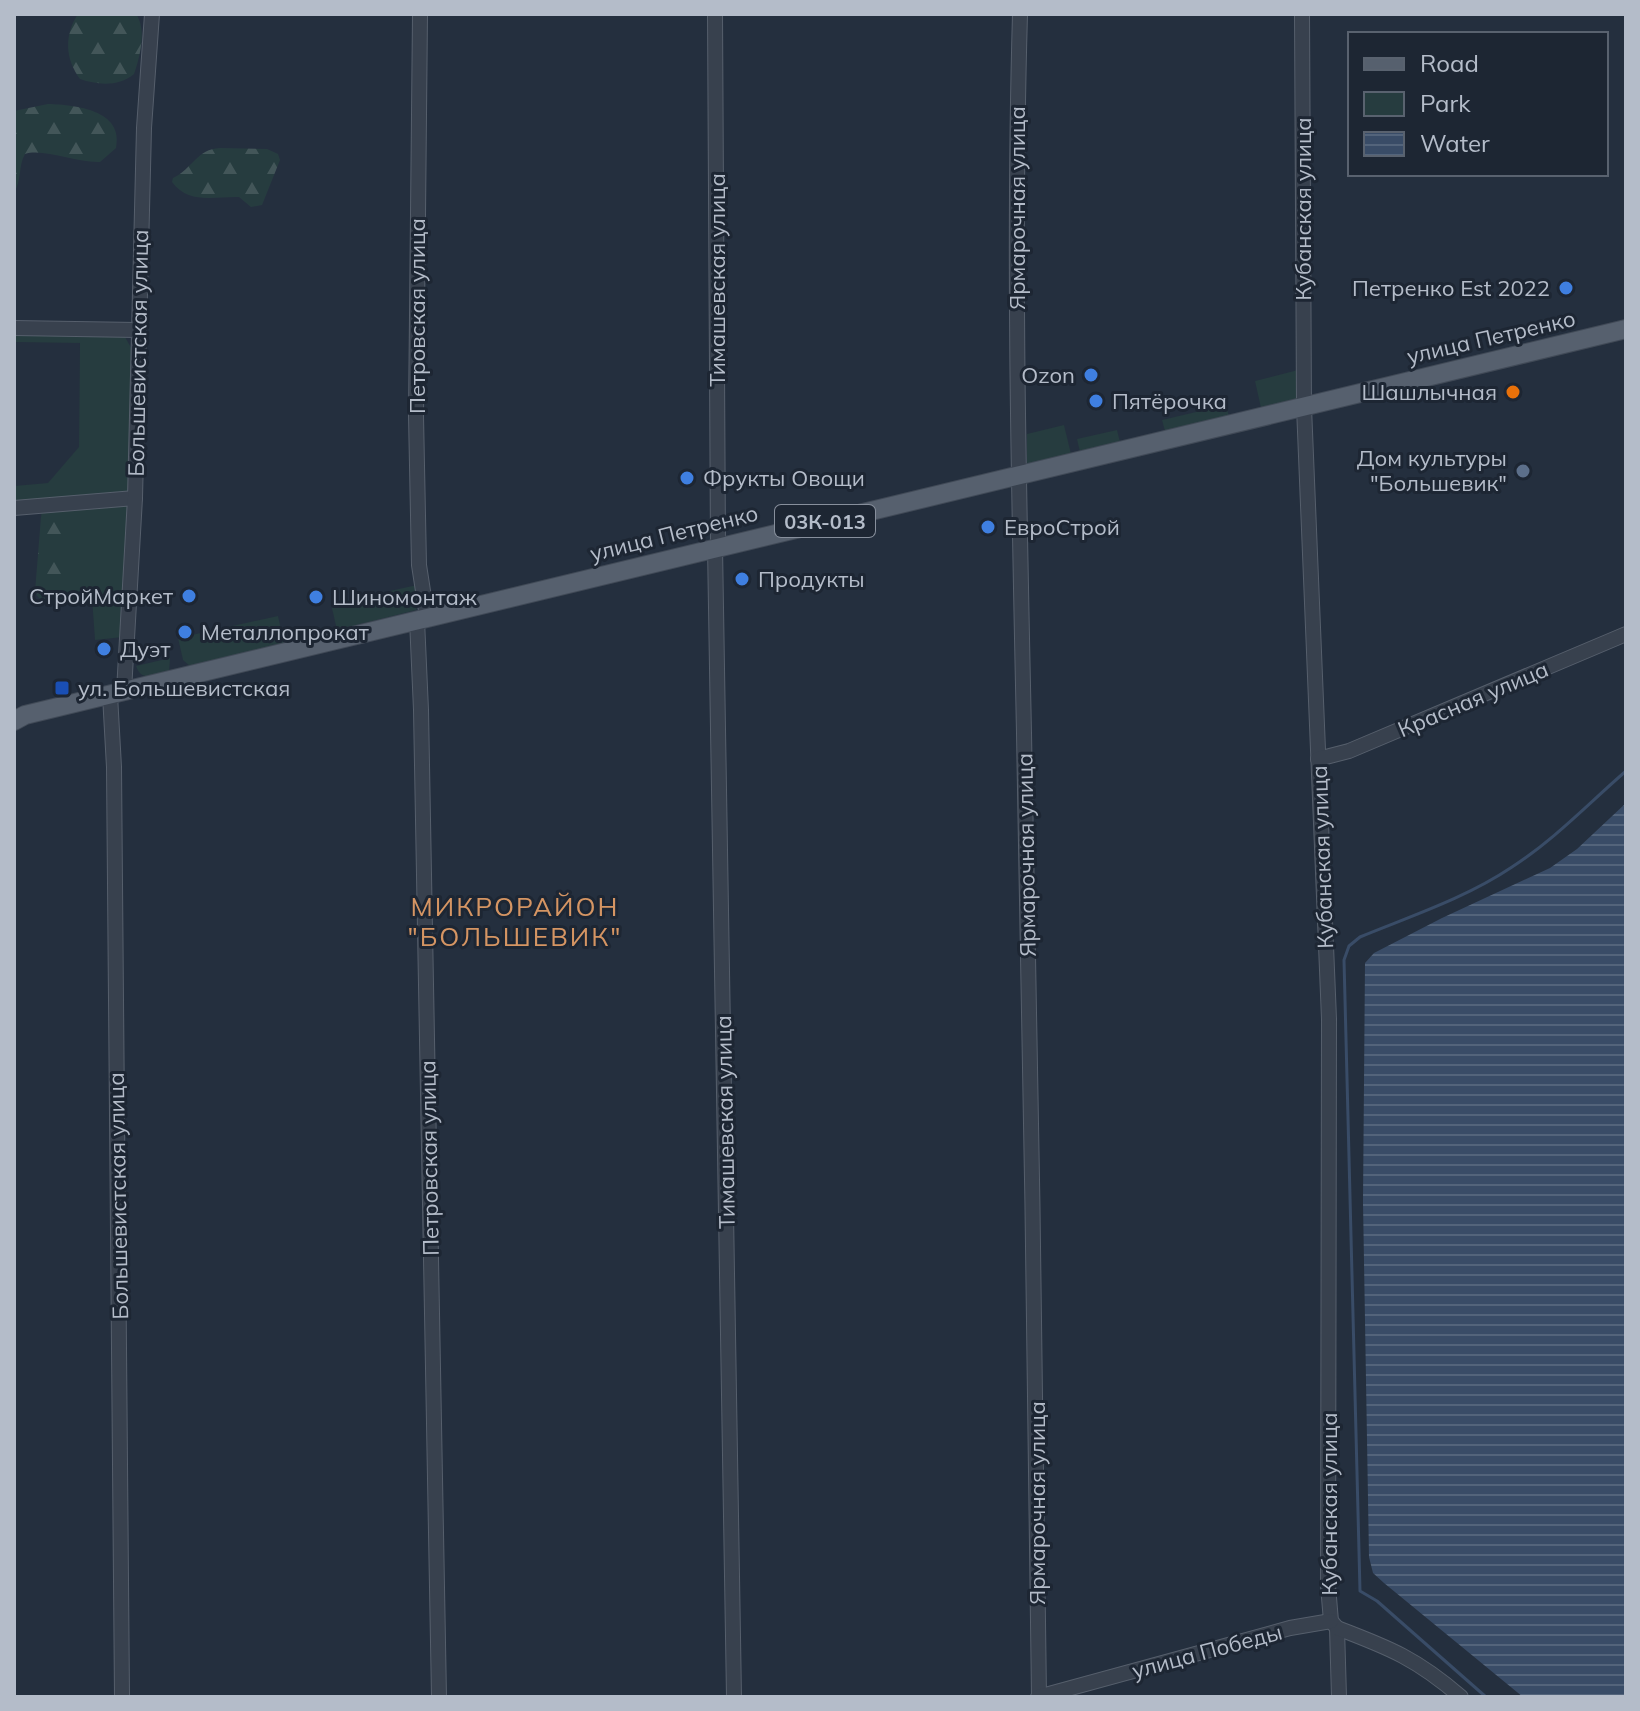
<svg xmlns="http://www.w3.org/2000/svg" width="1640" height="1711" font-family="Mulish,sans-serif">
<defs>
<pattern id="forest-firs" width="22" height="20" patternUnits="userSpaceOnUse" patternTransform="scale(2)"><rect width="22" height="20" fill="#263c3f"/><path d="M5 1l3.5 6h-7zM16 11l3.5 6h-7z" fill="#435659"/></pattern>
<pattern id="water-rules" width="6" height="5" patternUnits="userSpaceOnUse" patternTransform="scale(2)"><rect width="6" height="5" fill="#394c67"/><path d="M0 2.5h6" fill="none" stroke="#53647b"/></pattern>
</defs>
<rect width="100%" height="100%" fill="#242f3e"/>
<g fill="#263c3f">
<path d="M 14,332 L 125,337 L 133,351 L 131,495 L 14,504 L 14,486 L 48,483 L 79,447 L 80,343 L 14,342 Z"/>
<path d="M 1298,370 L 1298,399 L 1261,408 L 1255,381 Z"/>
<path d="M 1226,405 L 1229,416 L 1165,431 L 1162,420 Z"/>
<path d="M 1064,425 L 1071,454 L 1027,465 L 1027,434 Z"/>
<path d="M 1117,430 L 1120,442 L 1080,452 L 1077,439 Z"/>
<path d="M 130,502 L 123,637 L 95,640 L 92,598 L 61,602 L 63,598 L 41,517 L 42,509 Z"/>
<path d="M 417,585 L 420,600 L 416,610 L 337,630 L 331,604 Z"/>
<path d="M 278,616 L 284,643 L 191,667 L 183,660 L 178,638 Z"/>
<path d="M 170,658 L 169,673 C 156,676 141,682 136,666 Z"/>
</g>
<g fill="url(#forest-firs)">
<path d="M 78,14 L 136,14 C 147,30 140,56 134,74 C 118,87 98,85 80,79 C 65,59 64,35 78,14 Z"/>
<path d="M 48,104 C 76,105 124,110 116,148 L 100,162 C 77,163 43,148 25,154 C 18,166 22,180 14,193 L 14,111 Z"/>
<path d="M 220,148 L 267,149 L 278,154 L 280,160 L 262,205 L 251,207 L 239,197 C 215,196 189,205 172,182 L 173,178 C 192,169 197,149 220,148 Z"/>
<path d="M 50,513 L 67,516 L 71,525 L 63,598 L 58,604 C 47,604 40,602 35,592 L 41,517 Z"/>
</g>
<path fill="url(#water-rules)" d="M 1626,803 L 1626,1697 L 1523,1697 L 1384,1583 L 1373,1573 L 1369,1557 L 1363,1202 L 1365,963 L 1374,953 L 1442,918 L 1550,868 L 1577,849 Z"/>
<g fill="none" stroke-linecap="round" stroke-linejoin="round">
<path stroke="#394c67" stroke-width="3" d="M 1486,1697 L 1377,1601 L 1360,1591 L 1344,960 L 1349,946 L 1360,937 C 1411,916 1466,898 1512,867 C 1554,840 1589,803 1626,771"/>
<g stroke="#565f6c" stroke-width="16">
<g id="minor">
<path d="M 420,14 L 416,416 L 419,565 L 427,617"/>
<path d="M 715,14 L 718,547"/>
<path d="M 1020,14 C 1013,254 1019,493 1024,733 C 1030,1054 1036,1376 1039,1697"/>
<path d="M 1302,14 L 1304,407 L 1329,1019 L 1328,1586 L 1331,1621 L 1337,1628 L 1339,1697"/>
<path d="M 14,328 L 137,330"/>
<path d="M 14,508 L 135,498"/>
<path d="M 715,547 L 734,1697"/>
<path d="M 417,620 L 421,710 L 439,1697"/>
<path d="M 124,691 L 135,498 L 144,128 L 152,14"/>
<path d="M 110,695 L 114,767 L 122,1697"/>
<path d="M 1318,759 L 1349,751 L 1626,634"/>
<path d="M 1337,1628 C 1390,1648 1417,1659 1461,1697"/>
<path d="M 1038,1697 L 1290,1628 L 1331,1621"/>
</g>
</g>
<g stroke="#414a57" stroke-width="20">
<path id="major" d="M 14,721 L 25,715 L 1626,329"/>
</g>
<use href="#minor" stroke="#38414e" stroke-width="14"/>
<use href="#major" stroke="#56606e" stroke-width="18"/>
</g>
<g fill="#3f7fe0" stroke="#1d2633" stroke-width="3">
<circle cx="1566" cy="288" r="8"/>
<circle cx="1091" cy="375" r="8"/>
<circle cx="1096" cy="401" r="8"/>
<circle cx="687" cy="478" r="8"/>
<circle cx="988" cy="527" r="8"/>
<circle cx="742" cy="579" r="8"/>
<circle cx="189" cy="596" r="8"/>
<circle cx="316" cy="597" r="8"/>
<circle cx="185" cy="632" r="8"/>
<circle cx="104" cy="649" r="8"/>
</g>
<circle fill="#e8710a" stroke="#1d2633" stroke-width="3" cx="1513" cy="392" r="8"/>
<circle fill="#5c6f8a" stroke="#1d2633" stroke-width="3" cx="1523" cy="471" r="8"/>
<rect fill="#1a4fb4" stroke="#1d2633" stroke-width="3" x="54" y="680" width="16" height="16" rx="4"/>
<g text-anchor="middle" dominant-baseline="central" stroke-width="6" stroke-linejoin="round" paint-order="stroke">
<rect fill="#1d2633" stroke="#878f9c" stroke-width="2" x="775" y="505" width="100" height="32" rx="6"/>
<g font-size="20" font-weight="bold" fill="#b4bcc9">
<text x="825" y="521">03К-013</text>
</g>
<g font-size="22" fill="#b4bcc9" stroke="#1d2633">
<text transform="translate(1017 208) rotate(-90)">Ярмарочная улица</text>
<text transform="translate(1303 209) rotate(-90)">Кубанская улица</text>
<text transform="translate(717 280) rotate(-90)">Тимашевская улица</text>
<text transform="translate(417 316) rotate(-90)">Петровская улица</text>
<text transform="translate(1491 337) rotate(-13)">улица Петренко</text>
<text transform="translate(138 353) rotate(-89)">Большевистская улица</text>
<text transform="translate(674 533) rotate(-14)">улица Петренко</text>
<text transform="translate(1473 699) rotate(-23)">Красная улица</text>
<text transform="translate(1026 855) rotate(-91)">Ярмарочная улица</text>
<text transform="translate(1322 857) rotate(-92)">Кубанская улица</text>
<text transform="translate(725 1122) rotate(-91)">Тимашевская улица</text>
<text transform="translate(429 1158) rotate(-91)">Петровская улица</text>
<text transform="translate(118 1196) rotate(-91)">Большевистская улица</text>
<text transform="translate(1037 1503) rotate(-90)">Ярмарочная улица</text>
<text transform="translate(1329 1504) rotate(-90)">Кубанская улица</text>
<text transform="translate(1207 1651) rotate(-15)">улица Победы</text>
</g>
<g font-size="22" fill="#b4bcc9" stroke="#1d2633" text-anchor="start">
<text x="1550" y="288" text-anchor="end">Петренко Est 2022</text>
<text x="1075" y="375" text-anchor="end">Ozon</text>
<text x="1497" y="392" text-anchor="end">Шашлычная</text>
<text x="1112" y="401">Пятёрочка</text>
<text x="1507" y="458" text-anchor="end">Дом культуры<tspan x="1507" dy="25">"Большевик"</tspan></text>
<text x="703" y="478">Фрукты Овощи</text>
<text x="1004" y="527">ЕвроСтрой</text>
<text x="758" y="579">Продукты</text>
<text x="173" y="596" text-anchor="end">СтройМаркет</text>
<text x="332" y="597">Шиномонтаж</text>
<text x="201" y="632">Металлопрокат</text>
<text x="120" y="649">Дуэт</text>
<text x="78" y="688">ул. Большевистская</text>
</g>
<g font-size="26" letter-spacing="2" fill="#d59563" stroke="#1d2633">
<text x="515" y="906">МИКРОРАЙОН<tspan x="515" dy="30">"БОЛЬШЕВИК"</tspan></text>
</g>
</g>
<rect width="1640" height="1711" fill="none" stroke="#b4bcc9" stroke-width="32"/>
<rect x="1348" y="32" width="260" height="144" fill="#1d2633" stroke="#59626f" stroke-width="2"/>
<rect x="1364" y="58" width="40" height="12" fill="#56606e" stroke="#59626f" stroke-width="2"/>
<text x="1420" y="72" font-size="24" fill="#b4bcc9">Road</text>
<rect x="1364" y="92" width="40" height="24" fill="#263c3f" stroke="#59626f" stroke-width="2"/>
<text x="1420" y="112" font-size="24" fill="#b4bcc9">Park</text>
<rect x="1364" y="132" width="40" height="24" fill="url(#water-rules)" stroke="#59626f" stroke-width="2"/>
<text x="1420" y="152" font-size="24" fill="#b4bcc9">Water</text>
</svg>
